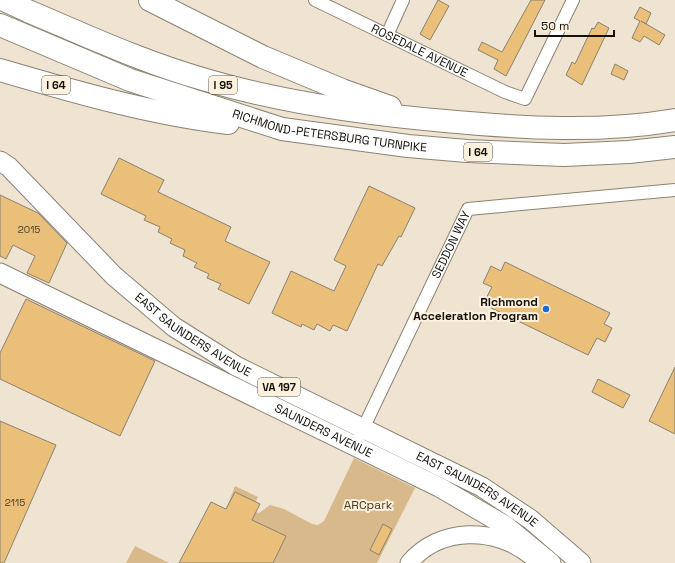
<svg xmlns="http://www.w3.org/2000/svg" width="675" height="563" font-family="'Space Grotesk',sans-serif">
<rect width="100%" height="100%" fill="#efe4d2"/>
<g fill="#d8b98b">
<path d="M 354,458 L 415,488 L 377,563 L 179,563 L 211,502 L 226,509 L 235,486 L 258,497 L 251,511 L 259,513 L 270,505 L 284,509 L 312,524 L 318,525 L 324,521 Z"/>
<path d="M 135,546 L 169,563 L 126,563 Z"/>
</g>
<g fill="#eabf7a" stroke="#8b8171">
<path d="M 438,0 L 449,6 L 430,40 L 420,34 Z"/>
<path d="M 531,0 L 545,0 L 506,76 L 494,69 L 498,60 L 478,50 L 482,42 L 502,52 Z"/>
<path d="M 640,7 L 651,13 L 646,24 L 641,21 L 665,35 L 659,45 L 644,36 L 640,42 L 632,38 L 640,21 L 634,18 Z"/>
<path d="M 598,22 L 609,28 L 582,85 L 566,75 L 572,62 L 575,64 L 592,28 L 594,29 Z"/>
<path d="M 615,64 L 628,71 L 624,80 L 611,74 Z"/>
<path d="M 119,158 L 164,180 L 158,192 L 231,227 L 225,241 L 270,262 L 249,304 L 218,289 L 221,284 L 207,278 L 209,274 L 194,267 L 197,263 L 183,256 L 185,250 L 170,243 L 172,239 L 158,232 L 160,227 L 144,220 L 146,216 L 101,194 Z"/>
<path d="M 369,186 L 415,208 L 401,237 L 399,236 L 382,266 L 378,264 L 347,331 L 333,325 L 330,331 L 317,324 L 314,330 L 302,324 L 301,327 L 272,313 L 291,271 L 334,291 L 346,266 L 334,260 Z"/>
<path d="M 0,195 L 38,213 L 67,243 L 49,283 L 27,273 L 35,256 L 13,245 L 6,259 L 0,256 Z"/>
<path d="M 505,262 L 610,313 L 604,324 L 612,328 L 605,342 L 597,338 L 588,355 L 483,304 L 492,287 L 483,283 L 491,266 L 501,271 Z"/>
<path d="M 26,299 L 155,361 L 120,436 L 0,379 L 0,353 Z"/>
<path d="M 675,367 L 675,434 L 649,421 Z"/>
<path d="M 598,379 L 630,395 L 623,408 L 592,392 Z"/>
<path d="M 0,421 L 56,445 L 4,563 L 0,563 Z"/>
<path d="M 235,492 L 260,504 L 252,520 L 286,536 L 273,563 L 179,563 L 211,502 L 226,509 Z"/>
<path d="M 383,524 L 392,529 L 379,555 L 370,550 Z"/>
</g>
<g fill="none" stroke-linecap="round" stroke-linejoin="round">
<g stroke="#8c8272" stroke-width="14">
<g id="minor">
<path id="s1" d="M 315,0 L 505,92 L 525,99 L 573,0"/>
<path d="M 387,35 L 403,0"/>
<path id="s2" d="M 360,435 L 468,209 L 675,190"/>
</g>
</g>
<g stroke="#8c8272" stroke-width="19">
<path id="secondary" d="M 409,563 C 440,526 496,527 531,556"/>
</g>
<g stroke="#8c8272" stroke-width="21">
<g id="primary">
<path id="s3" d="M 0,161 L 9,167 L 114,276 L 174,327 L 236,366 L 482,487 L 530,519 L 581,563"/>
<path id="s4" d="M 0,273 L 439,487 L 506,526 L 551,563"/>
</g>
</g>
<g stroke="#8c8272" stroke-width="24">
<g id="motorway">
<path d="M 150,0 L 263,57 L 342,90 L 390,107"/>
<path d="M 28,11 C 87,36 145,63 206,80 C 284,103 364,114 445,121 C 521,128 599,133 675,120"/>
<path id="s5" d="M 0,25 L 130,80 L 282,129 L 408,146 L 467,151 L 564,155 L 629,152 L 675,147"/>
<path d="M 0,70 C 75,92 151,114 228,123"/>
</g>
</g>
<use href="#minor" stroke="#fff" stroke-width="12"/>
<use href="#secondary" stroke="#fff" stroke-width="17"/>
<use href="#primary" stroke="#fff" stroke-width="19"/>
<use href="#motorway" stroke="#fff" stroke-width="22"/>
<g stroke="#8c8272" stroke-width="24" stroke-linecap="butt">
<path id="motorway-bridge" d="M 4,0 L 28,11"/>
</g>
<use href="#motorway-bridge" stroke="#fff" stroke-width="22"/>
</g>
<circle fill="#1c6ad5" stroke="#fcf1df" stroke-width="1.5" cx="546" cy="309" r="4"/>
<g text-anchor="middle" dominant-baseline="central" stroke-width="4" stroke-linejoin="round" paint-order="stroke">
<g font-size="10" fill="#4a3c26">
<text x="29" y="229">2015</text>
<text x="15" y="502">2115</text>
</g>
<g fill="#fcf1df" stroke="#5a544a" stroke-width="1">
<rect x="42" y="76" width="28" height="18" rx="3"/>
<rect x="209" y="76" width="28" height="18" rx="3"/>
<rect x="464" y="143" width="28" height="18" rx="3"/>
<rect x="258" y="378" width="42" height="18" rx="3"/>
</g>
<g font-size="11" font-weight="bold" fill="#14100a">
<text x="56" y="85">I 64</text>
<text x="223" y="85">I 95</text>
<text x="478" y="152">I 64</text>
<text x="279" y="387">VA 197</text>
</g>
<g font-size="12" fill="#14100a" stroke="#fcf1df">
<text stroke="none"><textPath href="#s1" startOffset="116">ROSEDALE AVENUE</textPath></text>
<text stroke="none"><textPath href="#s5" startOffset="348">RICHMOND-PETERSBURG TURNPIKE</textPath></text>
<text stroke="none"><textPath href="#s2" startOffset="211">SEDDON WAY</textPath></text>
<text stroke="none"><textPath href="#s3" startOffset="261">EAST SAUNDERS AVENUE</textPath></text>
<text stroke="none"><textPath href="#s4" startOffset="360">SAUNDERS AVENUE</textPath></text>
<text stroke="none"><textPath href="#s3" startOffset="585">EAST SAUNDERS AVENUE</textPath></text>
</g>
<g font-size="12" font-weight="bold" fill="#14100a" stroke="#fcf1df" text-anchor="end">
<text x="538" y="302">Richmond<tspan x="538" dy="14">Acceleration Program</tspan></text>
</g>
<g font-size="12" fill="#4b391a" stroke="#fcf1df">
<text x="368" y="505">ARCpark</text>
</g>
</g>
<path d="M535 30v6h79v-6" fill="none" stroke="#14100a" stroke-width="2"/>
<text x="541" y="30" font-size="12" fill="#14100a" stroke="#fcf1df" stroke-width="3" paint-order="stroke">50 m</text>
</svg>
